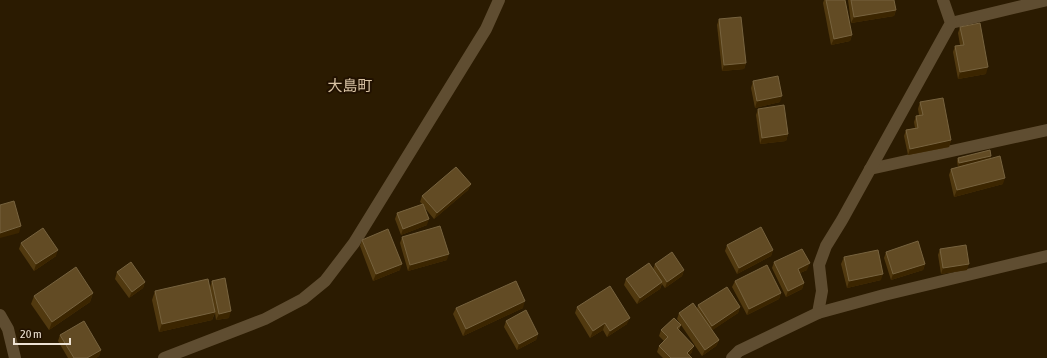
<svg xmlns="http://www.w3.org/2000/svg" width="1047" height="358" font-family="'Asap Condensed','Noto Sans JP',sans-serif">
<rect width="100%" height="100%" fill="#2b1b01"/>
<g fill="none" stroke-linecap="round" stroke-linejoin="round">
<g stroke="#5f4d31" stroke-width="12">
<path d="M 951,23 L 1047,0"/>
<path d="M 870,169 L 1047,130"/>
<path d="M 818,313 L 822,291 L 819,265 L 826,246 L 842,220 L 951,23 L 943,0"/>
<path d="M 0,315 L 8,329 L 15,358"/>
<path d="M 164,358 L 265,319 L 303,299 L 325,281 L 354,243 L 486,29 L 499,0"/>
<path d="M 732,358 L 739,351 L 818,313 L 884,295 L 1047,256"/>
</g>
</g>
<g fill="#51390f">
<path d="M 824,0 L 845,0 L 852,35 L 850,41 L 831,45 L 823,3 Z"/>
<path d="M 848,0 L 894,0 L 896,10 L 894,16 L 851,23 Z"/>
<path d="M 719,19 L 746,63 L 744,69 L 722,71 L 717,25 Z"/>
<path d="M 960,27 L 986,74 L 958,79 L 953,52 L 955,46 L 960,45 L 958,33 Z"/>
<path d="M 753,81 L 780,102 L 755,108 L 751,88 Z"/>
<path d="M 920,102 L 951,140 L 949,147 L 908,155 L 904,136 L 906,130 L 915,128 L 914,122 L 916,116 L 919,115 L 918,109 Z"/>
<path d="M 758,109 L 788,134 L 786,141 L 760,144 L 756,115 Z"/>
<path d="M 991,156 L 990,159 L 1003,184 L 954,197 L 949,175 L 951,169 L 958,167 L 957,161 L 958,158 Z"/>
<path d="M 471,184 L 468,190 L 434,219 L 424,207 L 427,225 L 401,235 L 395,219 L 397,213 L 422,204 L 420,202 L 422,196 Z"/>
<path d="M 402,237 L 447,260 L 408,271 L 400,243 Z"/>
<path d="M 362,240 L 400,270 L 373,281 L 360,246 Z"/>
<path d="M 21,243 L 56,256 L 34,271 L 19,249 Z"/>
<path d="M 727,245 L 773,250 L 771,256 L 737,274 L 725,251 Z"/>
<path d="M 940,249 L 967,270 L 941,274 L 938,255 Z"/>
<path d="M 886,252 L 925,264 L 923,270 L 891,280 L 884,258 Z"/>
<path d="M 844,257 L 881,280 L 847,288 L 841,264 Z"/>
<path d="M 774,262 L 807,270 L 800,273 L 804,283 L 802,289 L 786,297 L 772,268 Z"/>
<path d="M 655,264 L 684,270 L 682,276 L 665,288 L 662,284 L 660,289 L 637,304 L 624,285 L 626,279 L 653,269 Z"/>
<path d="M 117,272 L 145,282 L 143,288 L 129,298 L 115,279 Z"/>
<path d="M 212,281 L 229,318 L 216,320 L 215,313 L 212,320 L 159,332 L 152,300 L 155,291 L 210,287 Z"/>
<path d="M 735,281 L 781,293 L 779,299 L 747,315 L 732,287 Z"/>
<path d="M 93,293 L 90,302 L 49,330 L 31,304 L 34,296 Z"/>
<path d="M 698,305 L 740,307 L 738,313 L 712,330 L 719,340 L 716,346 L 702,356 L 677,319 L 679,313 L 697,309 Z"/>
<path d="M 577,307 L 627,324 L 607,337 L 603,330 L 590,338 L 575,313 Z"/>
<path d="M 456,308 L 523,308 L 463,336 L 453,314 Z"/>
<path d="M 506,321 L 538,334 L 536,340 L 517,350 L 504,327 Z"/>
<path d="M 681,325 L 679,330 L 692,352 L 689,355 L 692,358 L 663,358 L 657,352 L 659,346 L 664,341 L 659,336 L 661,330 Z"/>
<path d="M 60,335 L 101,350 L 99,356 L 96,358 L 68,358 L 58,341 Z"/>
</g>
<g fill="#3b2500">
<path d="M 896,10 L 894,16 L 851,23 L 854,17 Z"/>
<path d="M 852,35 L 850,41 L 831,45 L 834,39 Z"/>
<path d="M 746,63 L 744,69 L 722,71 L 724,65 Z"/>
<path d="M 988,67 L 986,74 L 958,79 L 960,72 Z"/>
<path d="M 782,96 L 780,102 L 755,108 L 757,101 Z"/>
<path d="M 788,134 L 786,141 L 760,144 L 762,138 Z"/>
<path d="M 951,140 L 949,147 L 908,155 L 910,149 Z"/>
<path d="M 991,156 L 990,159 L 958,167 L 959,163 Z"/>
<path d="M 1005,178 L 1003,184 L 954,197 L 957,190 Z"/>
<path d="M 471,184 L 468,190 L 434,219 L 437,213 Z"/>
<path d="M 429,219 L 427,225 L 401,235 L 403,229 Z"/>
<path d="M 21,226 L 19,233 L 0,238 L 0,233 Z"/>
<path d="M 58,250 L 56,256 L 34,271 L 36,264 Z"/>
<path d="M 773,250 L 771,256 L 737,274 L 739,268 Z"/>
<path d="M 449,254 L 447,260 L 408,271 L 410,265 Z"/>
<path d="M 810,263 L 807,270 L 795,275 L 798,269 Z"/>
<path d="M 402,264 L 400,270 L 373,281 L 376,274 Z"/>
<path d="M 925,264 L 923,270 L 891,280 L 893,274 Z"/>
<path d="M 969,264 L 967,270 L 941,274 L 943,268 Z"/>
<path d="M 684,270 L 682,276 L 665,288 L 667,282 Z"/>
<path d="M 883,274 L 881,280 L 847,288 L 849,281 Z"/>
<path d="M 145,282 L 143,288 L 129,298 L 132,292 Z"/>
<path d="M 662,282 L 660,289 L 637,304 L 640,298 Z"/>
<path d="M 804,283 L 802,289 L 786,297 L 788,291 Z"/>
<path d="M 93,293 L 90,302 L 49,330 L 52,322 Z"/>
<path d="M 781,293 L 779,299 L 747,315 L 749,309 Z"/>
<path d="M 525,301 L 523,308 L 463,336 L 466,329 Z"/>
<path d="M 740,307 L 738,313 L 710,332 L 712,326 Z"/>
<path d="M 231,311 L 229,318 L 216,320 L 219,314 Z"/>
<path d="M 215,312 L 212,320 L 159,332 L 162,324 Z"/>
<path d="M 630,318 L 627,324 L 607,337 L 610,331 Z"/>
<path d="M 605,323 L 603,330 L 590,338 L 593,331 Z"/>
<path d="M 538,334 L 536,340 L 517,350 L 519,344 Z"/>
<path d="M 719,340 L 716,346 L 702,356 L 705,350 Z"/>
<path d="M 694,346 L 692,352 L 686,358 L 687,353 Z"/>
<path d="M 101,350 L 99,356 L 96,358 L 87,358 Z"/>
</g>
<g fill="#624b24" stroke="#77633f">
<path d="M 826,0 L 845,0 L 852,35 L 834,39 Z"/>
<path d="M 851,0 L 894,0 L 896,10 L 854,17 Z"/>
<path d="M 741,17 L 746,63 L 724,65 L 719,19 Z"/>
<path d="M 980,23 L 988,67 L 960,72 L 955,46 L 964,45 L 960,27 Z"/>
<path d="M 778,76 L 782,96 L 757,101 L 753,81 Z"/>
<path d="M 943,98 L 951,140 L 910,149 L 906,130 L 918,128 L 916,116 L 923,115 L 920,102 Z"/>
<path d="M 784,105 L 788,134 L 762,138 L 758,109 Z"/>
<path d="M 990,150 L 991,156 L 959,163 L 958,158 Z"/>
<path d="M 1000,156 L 1005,178 L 957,190 L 951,169 Z"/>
<path d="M 456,167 L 471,184 L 437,213 L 422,196 Z"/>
<path d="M 14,201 L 21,226 L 0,233 L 0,205 Z"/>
<path d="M 423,204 L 429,219 L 403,229 L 397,213 Z"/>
<path d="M 440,226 L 449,254 L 410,265 L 402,237 Z"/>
<path d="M 761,227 L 773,250 L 739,268 L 727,245 Z"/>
<path d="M 43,228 L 58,250 L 36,264 L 21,243 Z"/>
<path d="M 388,229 L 402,264 L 376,274 L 362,240 Z"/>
<path d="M 918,241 L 925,264 L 893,274 L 886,252 Z"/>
<path d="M 966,245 L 969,264 L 943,268 L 940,249 Z"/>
<path d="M 802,249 L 810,263 L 798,269 L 804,283 L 788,291 L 774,262 Z"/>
<path d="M 878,250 L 883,274 L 849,281 L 844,257 Z"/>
<path d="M 672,252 L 684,270 L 667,282 L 655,264 Z"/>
<path d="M 131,262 L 145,282 L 132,292 L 117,272 Z"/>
<path d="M 649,263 L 662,282 L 640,298 L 626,279 Z"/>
<path d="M 767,265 L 781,293 L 749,309 L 735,281 Z"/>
<path d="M 76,267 L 93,293 L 52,322 L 34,296 Z"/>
<path d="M 225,278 L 231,311 L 219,314 L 212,281 Z"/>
<path d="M 208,279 L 215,312 L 162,324 L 155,291 Z"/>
<path d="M 516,281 L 525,301 L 466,329 L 456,308 Z"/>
<path d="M 610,286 L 630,318 L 610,331 L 605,323 L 593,331 L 577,307 Z"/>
<path d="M 727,287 L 740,307 L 712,326 L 698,305 Z"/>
<path d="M 693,303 L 719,340 L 705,350 L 679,313 Z"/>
<path d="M 526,310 L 538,334 L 519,344 L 506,321 Z"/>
<path d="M 674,318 L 681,325 L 677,328 L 694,346 L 687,353 L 692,358 L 671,358 L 659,346 L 668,337 L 661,330 Z"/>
<path d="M 84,321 L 101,350 L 87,358 L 74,358 L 60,335 Z"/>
</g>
<g text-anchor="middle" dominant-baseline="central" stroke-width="4" stroke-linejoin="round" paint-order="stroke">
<g font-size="15" fill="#d8c2a3" stroke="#211100">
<text x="350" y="85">大島町</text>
</g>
</g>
<path d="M14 338v6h56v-6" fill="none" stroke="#ede2d3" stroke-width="2"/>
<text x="20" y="338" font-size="12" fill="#ede2d3" stroke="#211100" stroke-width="3" paint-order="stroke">20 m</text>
</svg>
